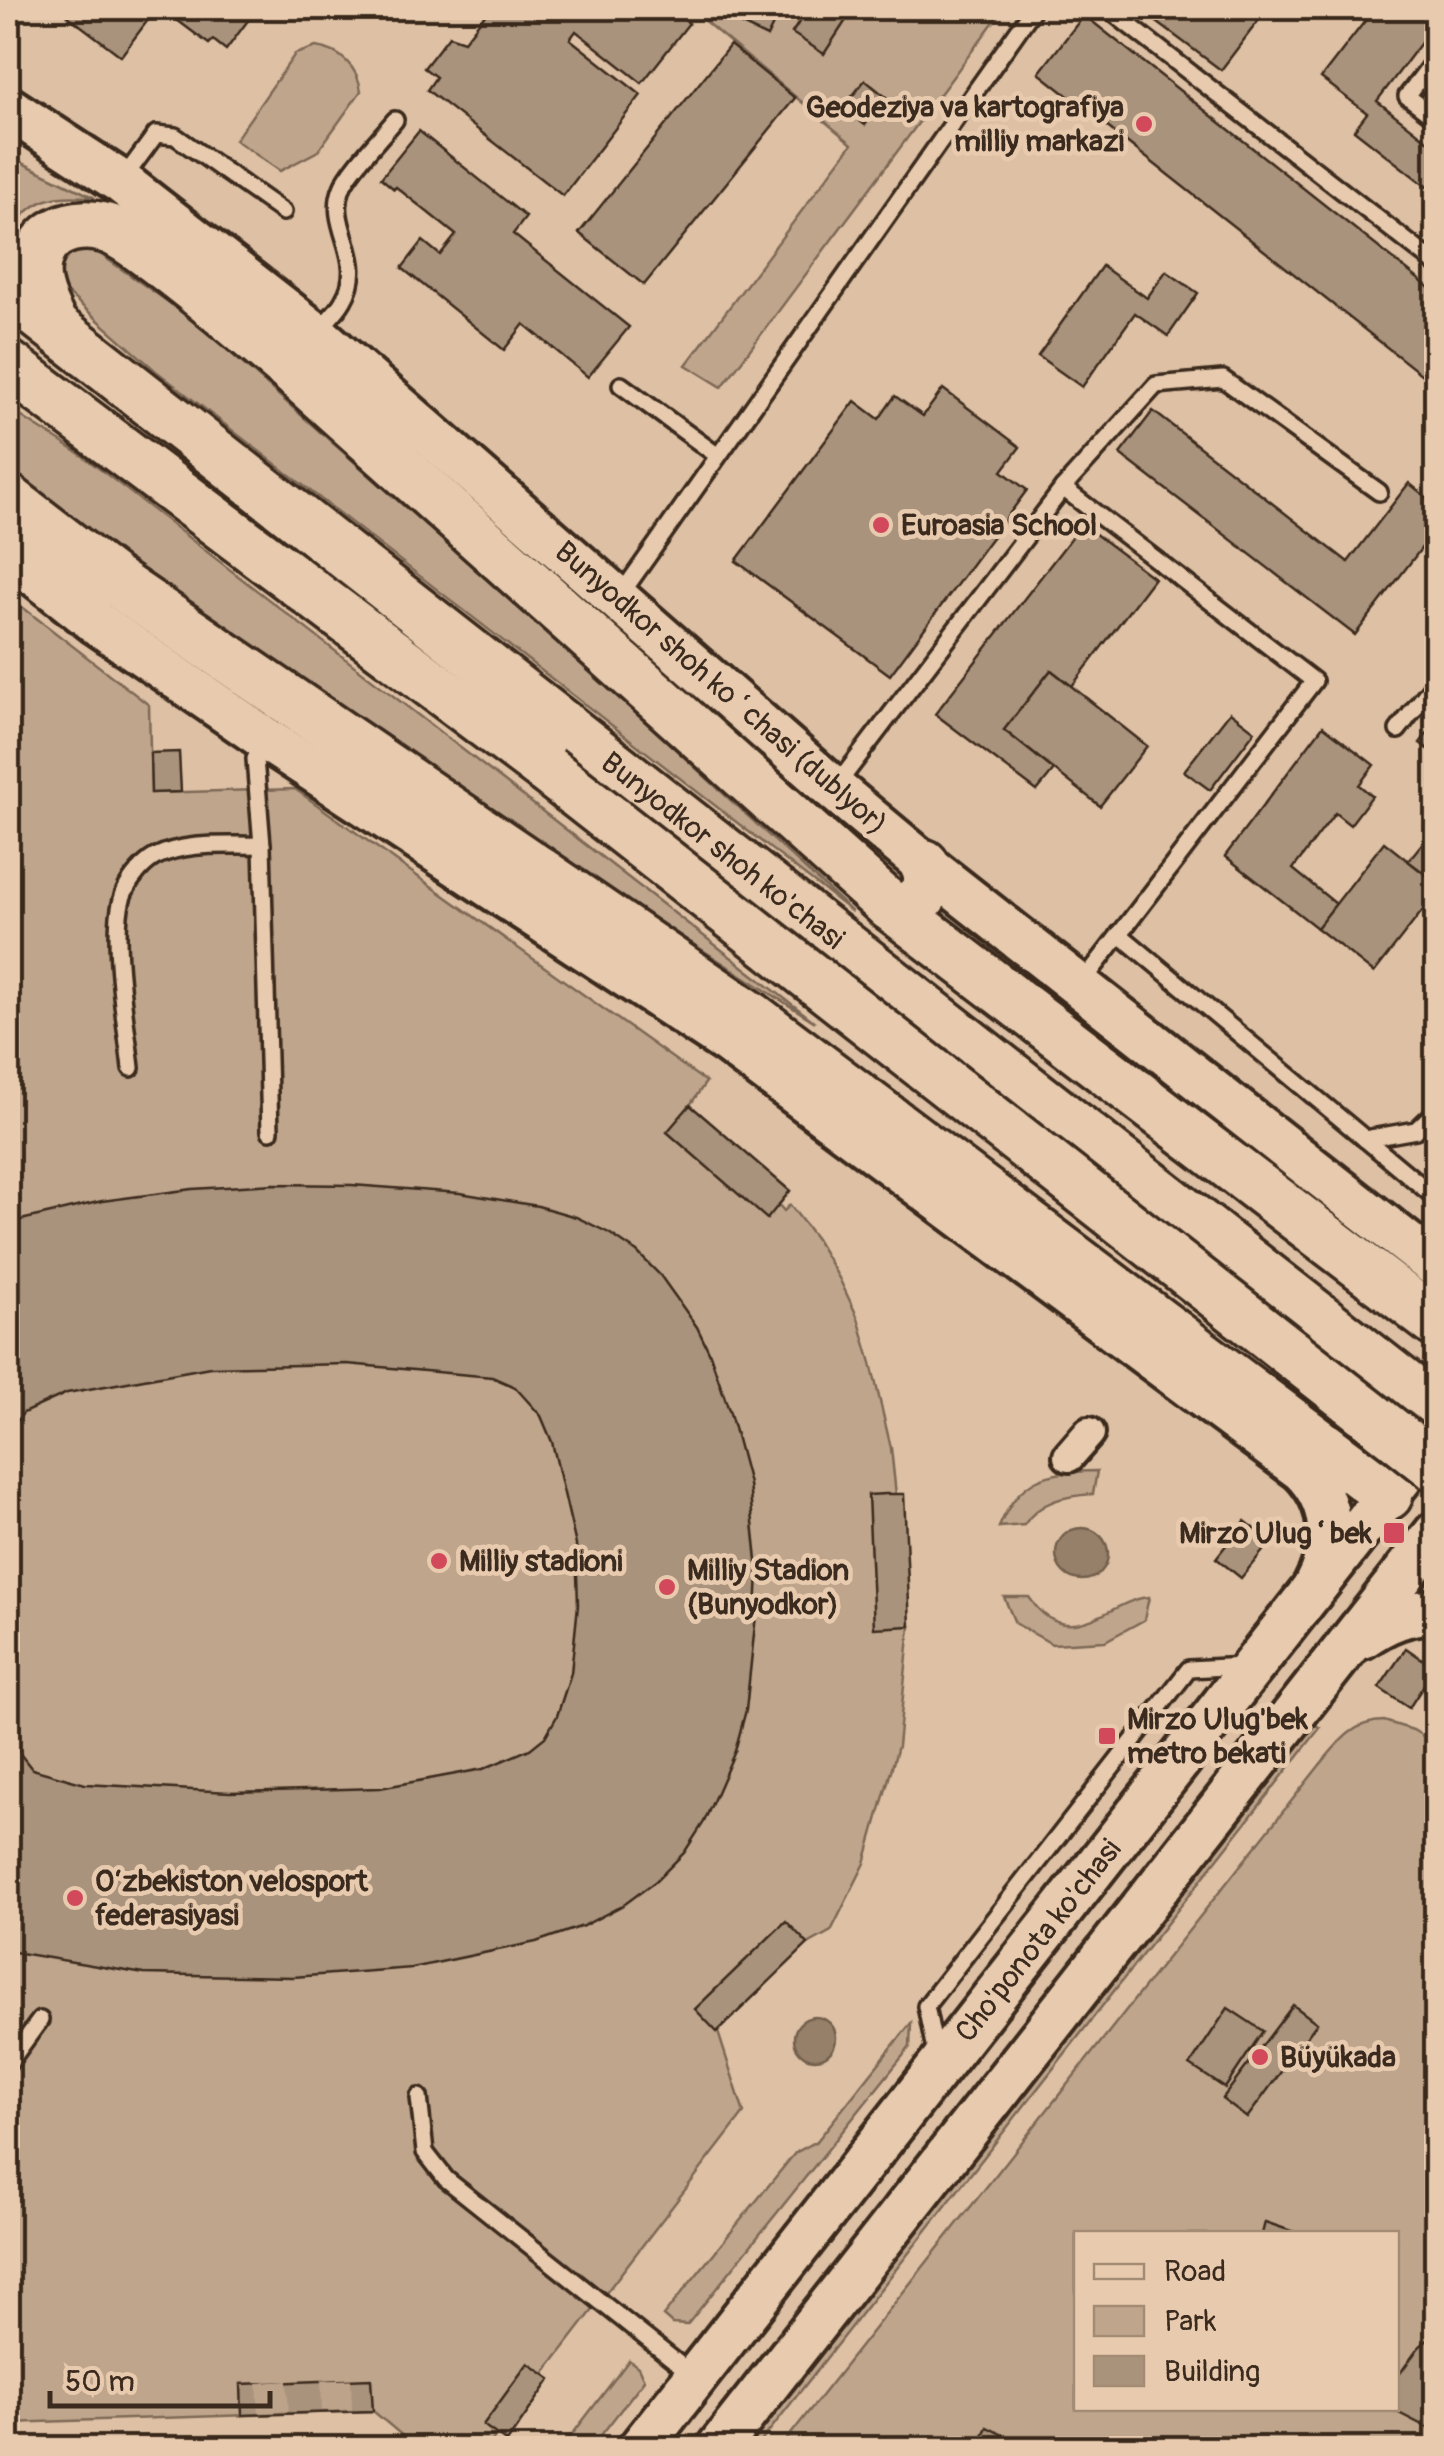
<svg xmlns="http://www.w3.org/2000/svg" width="1444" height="2456" font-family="Pangolin,sans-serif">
<rect width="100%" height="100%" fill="#dec1a5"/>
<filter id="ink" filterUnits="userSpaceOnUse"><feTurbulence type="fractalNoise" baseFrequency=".01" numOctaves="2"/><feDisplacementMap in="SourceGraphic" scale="20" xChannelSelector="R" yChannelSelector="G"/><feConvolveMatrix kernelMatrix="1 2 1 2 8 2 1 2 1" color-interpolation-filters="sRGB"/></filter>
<g filter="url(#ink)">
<g fill="#bfa58c" stroke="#7d6855" stroke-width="2.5" fill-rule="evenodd">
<path d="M 689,8 L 1004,8 L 722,387 L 686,365 L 852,144 Z"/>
<path d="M 316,47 C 340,50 358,67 361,91 L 318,151 L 280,171 L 235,140 L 295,54 Z"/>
<path d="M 8,156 L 95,198 C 54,193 31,198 8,235 Z"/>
<path d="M 90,247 L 191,318 L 573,655 L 852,912 L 156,371 L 56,283 L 59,251 Z"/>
<path d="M 8,408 L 83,456 L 815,1022 L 518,832 L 200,622 L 8,473 Z"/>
<path d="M 8,596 L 149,705 L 151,793 L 295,789 L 706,1082 L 690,1105 L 790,1191 L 779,1205 L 784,1211 L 790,1205 L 816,1239 L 839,1278 L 858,1318 L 871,1363 L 891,1448 L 910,1626 L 898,1746 L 865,1863 L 831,1931 L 808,1944 L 792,1929 L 718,2032 L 744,2113 L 487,2448 L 417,2448 L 373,2411 L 8,2423 Z"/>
<path d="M 1097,1471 L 1093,1494 C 1066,1496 1040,1500 1024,1525 L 999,1527 C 1021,1476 1045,1472 1097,1471 Z"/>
<path d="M 1004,1597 L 1029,1597 C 1069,1657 1108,1600 1149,1597 L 1144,1620 L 1105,1641 L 1052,1644 L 1015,1623 Z"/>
<path d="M 1384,1721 L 1413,1730 L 1436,1744 L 1436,2448 L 780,2448 L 1319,1766 C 1338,1743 1353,1721 1384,1721 ZM 1076,2234 L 1396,2234 L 1396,2408 L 1076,2408 Z"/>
<path d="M 1312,1722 L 1320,1728 L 756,2448 L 743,2448 Z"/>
<path d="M 911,2023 L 910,2047 L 687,2325 L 672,2324 L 663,2316 L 795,2153 L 817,2141 Z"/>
<path d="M 629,2360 L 638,2367 L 644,2380 L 591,2448 L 562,2448 Z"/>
</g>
<g fill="#96806a" stroke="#725e4c" stroke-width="2.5">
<circle cx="1082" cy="1554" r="26"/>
<circle cx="815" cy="2038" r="21"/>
</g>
<g fill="#aa937b" stroke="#3b2a1e" stroke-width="2.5">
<path d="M 74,8 L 157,8 L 121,56 L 68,16 Z"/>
<path d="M 161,8 L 242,8 L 252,15 L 226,50 L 213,40 L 209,44 Z"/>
<path d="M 490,8 L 669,8 L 689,23 L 642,83 L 576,31 L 570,39 L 641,95 L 563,196 L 427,90 L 436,77 L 424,68 L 449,36 L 464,41 Z"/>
<path d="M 734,8 L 781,8 L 767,37 L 729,19 Z"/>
<path d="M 808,8 L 854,8 L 824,54 L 792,33 Z"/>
<path d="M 1138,8 L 1259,8 L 1265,12 L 1221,70 Z"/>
<path d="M 1375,8 L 1436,8 L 1436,23 L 1377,101 L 1436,147 L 1436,194 L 1354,130 L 1367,113 L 1321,78 Z"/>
<path d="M 1084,15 L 1436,293 L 1436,386 L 1039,73 Z"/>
<path d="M 730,45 L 795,98 L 644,285 L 579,233 Z"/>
<path d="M 865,80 L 886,97 L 865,125 L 843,108 Z"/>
<path d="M 419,131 L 526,217 L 513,234 L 629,327 L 588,377 L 524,324 L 504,350 L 402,268 L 423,241 L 440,255 L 456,235 L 396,187 L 394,189 L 381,178 Z"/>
<path d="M 1102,266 L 1147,298 L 1166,271 L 1198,293 L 1168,336 L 1135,313 L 1082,387 L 1038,356 Z"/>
<path d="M 943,389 L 1020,447 L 1002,471 L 1027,490 L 890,675 L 736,561 L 855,401 L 879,419 L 895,396 L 923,416 Z"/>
<path d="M 1153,411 L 1348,562 L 1409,483 L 1436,505 L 1436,529 L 1355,635 L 1120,454 Z"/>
<path d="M 1082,524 L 1154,578 L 1072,686 L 1051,670 L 1004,730 L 1054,770 L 1037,791 L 935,714 Z"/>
<path d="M 1051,670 L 1147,746 L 1100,806 L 1004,730 Z"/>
<path d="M 1230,712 L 1255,731 L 1210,790 L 1184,771 Z"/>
<path d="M 1436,722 L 1436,755 L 1420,743 Z"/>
<path d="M 1323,726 L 1374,765 L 1359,785 L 1372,796 L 1350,825 L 1335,813 L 1293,869 L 1336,904 L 1317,928 L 1225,856 Z"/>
<path d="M 179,752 L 181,792 L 151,793 L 150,753 Z"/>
<path d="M 1436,826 L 1436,863 L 1427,875 L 1408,861 Z"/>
<path d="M 1384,842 L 1436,883 L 1436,921 L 1423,910 L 1374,973 L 1317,928 Z"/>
<path d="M 690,1105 L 790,1191 L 767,1219 L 667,1132 Z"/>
<path d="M 274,1184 L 352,1185 L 460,1193 L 538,1206 L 576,1217 L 609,1233 L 637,1252 L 660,1275 L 697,1327 L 710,1354 L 730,1413 L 749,1484 L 758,1570 L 756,1615 L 746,1710 L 735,1751 L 704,1822 L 684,1853 L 656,1881 L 625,1904 L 583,1926 L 536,1942 L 412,1968 L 293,1977 L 144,1974 L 8,1951 L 8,1726 L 21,1755 L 32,1769 L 85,1784 L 230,1792 L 380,1788 L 483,1769 L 530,1749 L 545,1737 L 557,1716 L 571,1673 L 578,1605 L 576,1545 L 552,1442 L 541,1416 L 515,1387 L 492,1377 L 347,1364 L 210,1367 L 67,1393 L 23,1413 L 8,1433 L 8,1223 L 102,1201 L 192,1189 Z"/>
<path d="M 886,1494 L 904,1494 L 910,1626 L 874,1628 L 868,1495 Z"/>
<path d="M 1245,1521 L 1271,1541 L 1241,1578 L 1216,1558 Z"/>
<path d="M 1406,1648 L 1435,1668 L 1409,1708 L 1379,1688 Z"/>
<path d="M 786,1921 L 808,1944 L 717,2032 L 695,2009 Z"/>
<path d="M 1293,2005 L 1317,2023 L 1247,2118 L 1222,2099 Z"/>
<path d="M 1228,2008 L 1263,2031 L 1225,2088 L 1190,2065 Z"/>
<path d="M 1265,2222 L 1300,2234 L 1262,2234 Z"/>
<path d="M 1436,2333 L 1436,2432 L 1389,2408 L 1396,2408 L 1396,2379 L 1419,2347 Z"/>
<path d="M 528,2363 L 551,2379 L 507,2442 L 483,2425 Z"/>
<path d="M 371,2379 L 373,2411 L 242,2415 L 241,2384 Z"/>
<path d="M 987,2427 L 1029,2448 L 977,2448 Z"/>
</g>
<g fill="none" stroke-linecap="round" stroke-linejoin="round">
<g stroke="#bda38a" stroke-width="30" stroke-dasharray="30 15" stroke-linecap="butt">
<path d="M 336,2380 L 337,2412"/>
<path d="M 272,2382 L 274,2415"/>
</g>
<g stroke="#3b2a1e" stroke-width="22">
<g id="lane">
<path d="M 1107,8 L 1436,264"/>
<path d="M 1436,58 L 1407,96 L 1436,118"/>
<path d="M 123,179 L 156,134 L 175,136 L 283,212"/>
<path d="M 318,331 C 326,321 337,312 343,301 C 369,258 326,227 342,188 C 348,171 382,136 395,120"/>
<path d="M 621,385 L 718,456"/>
<path d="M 1063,488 L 1314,681 L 1082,983"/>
<path d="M 619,597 L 1034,8"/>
<path d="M 1398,730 L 1436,681"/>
<path d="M 263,742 L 255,759 L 262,845 L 270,1131"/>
<path d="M 836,786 L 1063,488 L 1156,385 L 1223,379 L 1379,492"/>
<path d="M 1119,934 L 1436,1198"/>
<path d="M 131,1068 C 127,1028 108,926 125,891 C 131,878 143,864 155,857 C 187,841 228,846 262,845"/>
<path d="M 1365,1139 L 1416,1130 L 1436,1111"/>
<path d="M 937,2060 L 926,2006 L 1189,1669 L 1244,1666"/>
<path d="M 8,2064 L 40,2020"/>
<path d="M 419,2097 L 425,2152 L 446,2179 L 694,2376"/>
</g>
</g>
<g stroke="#3b2a1e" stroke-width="38">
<path id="street" d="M 1069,1456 L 1089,1433"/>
</g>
<g stroke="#3b2a1e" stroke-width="50">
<g id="secondary">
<path d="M 8,108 L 121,182 L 316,334 L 834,789 L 924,864 L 1436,1266"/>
<path d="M 8,553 L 97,623 L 264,738 L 727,1042 L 1302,1470 C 1336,1504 1336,1548 1314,1588"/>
<path d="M 1362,1637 C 1385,1621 1408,1611 1436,1612"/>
<path id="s1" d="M 640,2448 L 1436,1433"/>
<path d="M 718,2448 L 1436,1533"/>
</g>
</g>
<g stroke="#3b2a1e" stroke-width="55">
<g id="primary">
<path id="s2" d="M 30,308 L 1436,1409"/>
<path d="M 53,325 C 40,301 27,272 43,246 C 56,226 83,222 105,228 C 124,233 141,249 157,260 C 204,295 248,333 293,371 L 890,906 L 1436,1323"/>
<path d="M 8,365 L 547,770"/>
<path d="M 8,499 L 113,580 L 751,1016 L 1388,1495"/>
<path d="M 890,906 C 917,912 937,889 924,864"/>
</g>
</g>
<use href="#lane" stroke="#e8cbae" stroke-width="15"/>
<use href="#street" stroke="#e8cbae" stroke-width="30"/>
<use href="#secondary" stroke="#e8cbae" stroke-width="42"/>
<use href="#primary" stroke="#e8cbae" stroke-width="48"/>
<g stroke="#3b2a1e" stroke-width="55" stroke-linecap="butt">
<path id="primary-bridge" d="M 547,770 L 1436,1467"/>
</g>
<use href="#primary-bridge" stroke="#e8cbae" stroke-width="48"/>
</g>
</g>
<g fill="#d1495b" stroke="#e8cbae" stroke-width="4">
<circle cx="1144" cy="124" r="10"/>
<circle cx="881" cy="525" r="10"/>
<rect x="1382" y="1521" width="24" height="24" rx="5"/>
<circle cx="439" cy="1561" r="10"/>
<circle cx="667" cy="1587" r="10"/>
<rect x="1097" y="1726" width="20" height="20" rx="5"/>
<circle cx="75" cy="1898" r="10"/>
<circle cx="1260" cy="2057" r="10"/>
</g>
<g text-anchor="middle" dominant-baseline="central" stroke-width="9" stroke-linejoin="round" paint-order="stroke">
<g font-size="30" font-weight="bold" fill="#3b2a1e" stroke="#e8cbae" text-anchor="start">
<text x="1124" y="107" text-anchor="end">Geodeziya va kartografiya<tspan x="1124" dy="34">milliy markazi</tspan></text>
<text x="901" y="525">Euroasia School</text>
<text x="1372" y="1533" text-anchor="end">Mirzo Ulugʻbek</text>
<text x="459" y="1561">Milliy stadioni</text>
<text x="687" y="1570">Milliy Stadion<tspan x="687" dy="34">(Bunyodkor)</tspan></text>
<text x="1127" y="1719">Mirzo Ulug'bek<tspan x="1127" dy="34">metro bekati</tspan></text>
<text x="95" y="1881">O‘zbekiston velosport<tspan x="95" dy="34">federasiyasi</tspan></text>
<text x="1280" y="2057">Büyükada</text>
</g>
<g font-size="30" fill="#3b2a1e" stroke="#e8cbae">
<text transform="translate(721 688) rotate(41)">Bunyodkor shoh koʻchasi (dublyor)</text>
<text stroke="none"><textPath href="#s2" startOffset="880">Bunyodkor shoh ko'chasi</textPath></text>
<text stroke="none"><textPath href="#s1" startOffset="645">Cho'ponota ko'chasi</textPath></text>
</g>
</g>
<rect width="1444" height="2456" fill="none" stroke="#e8cbae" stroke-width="40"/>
<rect x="20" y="20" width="1404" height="2416" fill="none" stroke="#3b2a1e" stroke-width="4" filter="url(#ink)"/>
<rect x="1074" y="2231" width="325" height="180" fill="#e8cbae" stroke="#a38b74" stroke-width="2.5"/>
<rect x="1094" y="2264" width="50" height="15" fill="#e8cbae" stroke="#a38b74" stroke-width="2.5"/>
<text x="1164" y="2281" font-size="30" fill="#3b2a1e">Road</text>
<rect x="1094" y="2306" width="50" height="30" fill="#bfa58c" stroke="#a38b74" stroke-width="2.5"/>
<text x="1164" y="2331" font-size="30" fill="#3b2a1e">Park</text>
<rect x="1094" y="2356" width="50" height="30" fill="#aa937b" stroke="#a38b74" stroke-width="2.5"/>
<text x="1164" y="2381" font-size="30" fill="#3b2a1e">Building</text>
<path d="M50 2391v15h220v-15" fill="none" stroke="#3b2a1e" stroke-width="5"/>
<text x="65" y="2391" font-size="30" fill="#3b2a1e" stroke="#e8cbae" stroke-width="8" paint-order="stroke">50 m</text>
</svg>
